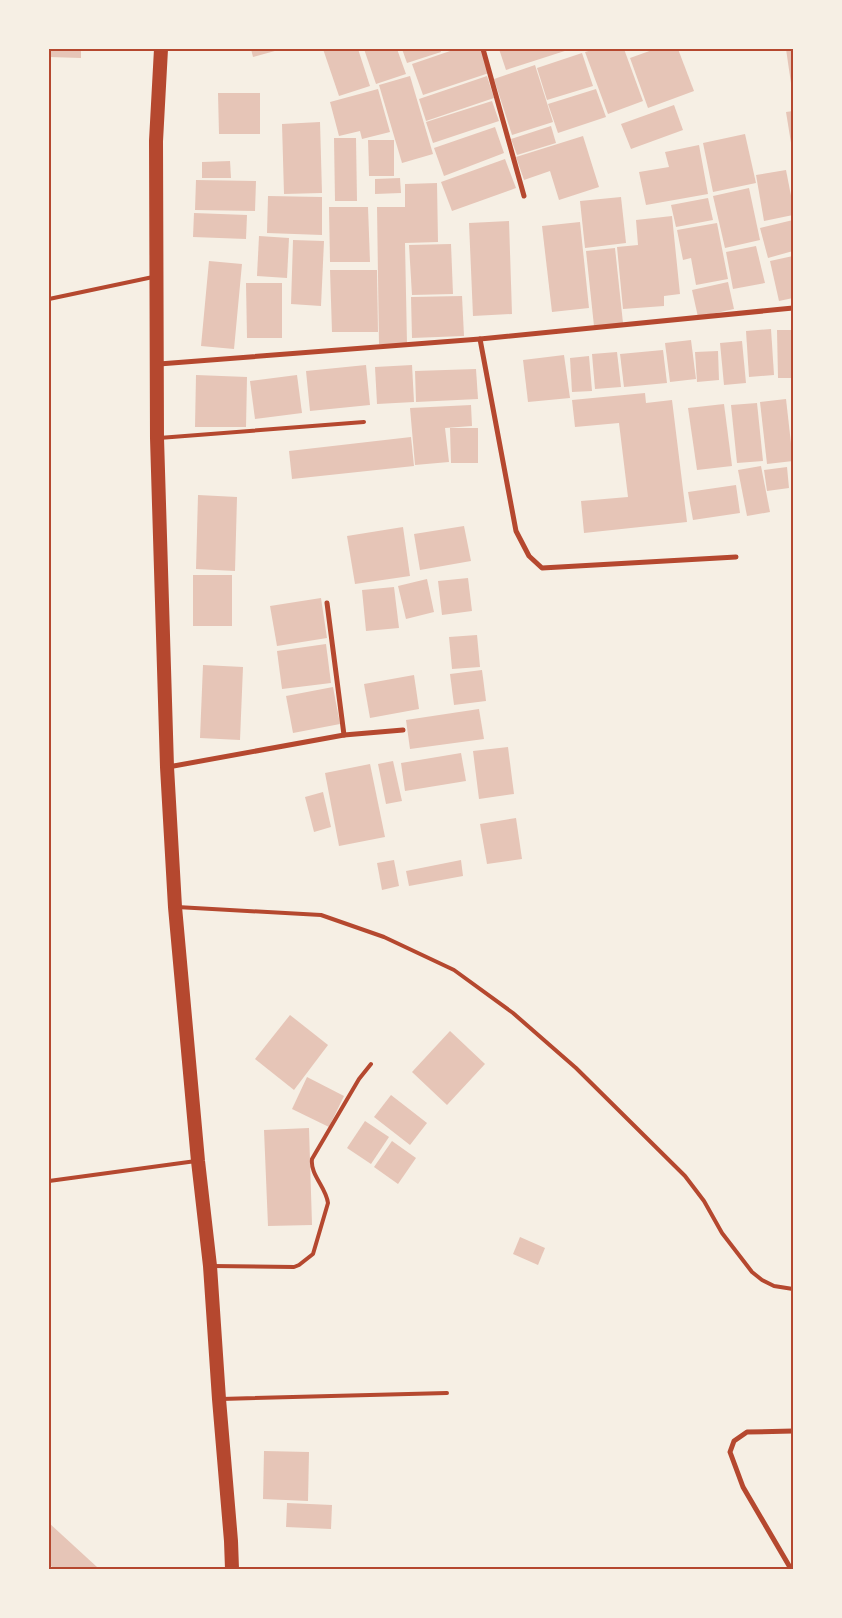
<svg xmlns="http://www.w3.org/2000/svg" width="842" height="1618" font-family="Spectral,serif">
<rect width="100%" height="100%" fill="#f6efe4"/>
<g fill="#e6c5b7">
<path d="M 49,49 L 81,49 L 81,58 L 49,57 Z"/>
<path d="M 251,49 L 282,49 L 253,57 Z"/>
<path d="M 323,49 L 358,49 L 370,86 L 339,96 Z"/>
<path d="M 364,49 L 397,49 L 406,74 L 376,84 Z"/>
<path d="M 402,49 L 440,49 L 441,52 L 407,63 Z"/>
<path d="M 456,49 L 481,49 L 489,73 L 423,95 L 412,64 Z"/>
<path d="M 499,49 L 571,49 L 506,70 Z"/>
<path d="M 596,49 L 624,49 L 643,101 L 608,114 L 585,52 Z"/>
<path d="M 655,49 L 678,49 L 694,91 L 648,108 L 630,58 Z"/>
<path d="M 786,49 L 793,49 L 793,90 L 792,90 Z"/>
<path d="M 582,53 L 593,86 L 547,100 L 537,68 Z"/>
<path d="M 535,65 L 553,122 L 512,135 L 494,79 Z"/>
<path d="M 410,76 L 433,154 L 402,163 L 379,85 Z"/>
<path d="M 487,76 L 494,98 L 426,121 L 419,99 Z"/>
<path d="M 378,89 L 390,132 L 362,139 L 360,131 L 339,136 L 330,102 Z"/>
<path d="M 596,89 L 606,117 L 558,133 L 548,104 Z"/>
<path d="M 218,93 L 260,93 L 260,134 L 219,134 Z"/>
<path d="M 492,101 L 499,121 L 433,143 L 426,122 Z"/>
<path d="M 674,105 L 683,130 L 631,149 L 621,124 Z"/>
<path d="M 793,111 L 793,149 L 792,149 L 786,112 Z"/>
<path d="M 320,122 L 322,193 L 284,194 L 282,124 Z"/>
<path d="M 551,126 L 556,143 L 517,155 L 511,139 Z"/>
<path d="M 495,127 L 504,153 L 444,176 L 434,148 Z"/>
<path d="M 745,134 L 756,183 L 713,192 L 703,143 Z"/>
<path d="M 583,136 L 599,187 L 559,200 L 550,171 L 524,180 L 516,157 Z"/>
<path d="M 334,138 L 356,138 L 357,201 L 335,201 Z"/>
<path d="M 368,140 L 394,140 L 394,176 L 369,176 Z"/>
<path d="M 699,145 L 708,194 L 646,205 L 639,172 L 669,167 L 665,152 Z"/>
<path d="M 505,159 L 516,188 L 452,211 L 441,182 Z"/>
<path d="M 230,161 L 231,178 L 202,178 L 202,162 Z"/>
<path d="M 786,170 L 793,206 L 793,215 L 764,221 L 756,175 Z"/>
<path d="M 400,178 L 401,193 L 375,194 L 375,179 Z"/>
<path d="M 196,180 L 256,181 L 255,211 L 195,210 Z"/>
<path d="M 437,183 L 438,242 L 405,243 L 407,344 L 379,344 L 377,207 L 405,207 L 405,184 Z"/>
<path d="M 749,188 L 760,240 L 725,248 L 713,196 Z"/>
<path d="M 268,196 L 322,197 L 322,235 L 267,233 Z"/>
<path d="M 621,197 L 626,243 L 585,248 L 580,201 Z"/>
<path d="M 708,198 L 713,220 L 676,227 L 671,205 Z"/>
<path d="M 329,207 L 368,207 L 370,262 L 330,262 Z"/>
<path d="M 194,213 L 247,215 L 246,239 L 193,237 Z"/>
<path d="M 672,216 L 680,294 L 664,296 L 664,306 L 623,309 L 617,247 L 638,245 L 636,220 Z"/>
<path d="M 793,220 L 793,251 L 768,258 L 760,228 Z"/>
<path d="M 509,221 L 512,314 L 473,316 L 469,223 Z"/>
<path d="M 580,222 L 589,308 L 552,312 L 542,226 Z"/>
<path d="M 717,223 L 728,279 L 696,285 L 691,258 L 683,260 L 677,230 Z"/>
<path d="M 259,236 L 289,238 L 287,278 L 257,276 Z"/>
<path d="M 293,240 L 324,241 L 321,306 L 291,304 Z"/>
<path d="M 451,244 L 453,294 L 412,295 L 409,245 Z"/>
<path d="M 756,246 L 765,283 L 733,289 L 726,252 Z"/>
<path d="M 615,248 L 623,323 L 594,326 L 586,251 Z"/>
<path d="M 793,256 L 793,298 L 779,301 L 770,261 Z"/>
<path d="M 209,261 L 242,264 L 234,349 L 201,346 Z"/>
<path d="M 330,270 L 377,270 L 378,332 L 332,332 Z"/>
<path d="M 728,282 L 734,309 L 698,317 L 692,290 Z"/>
<path d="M 246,283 L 282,283 L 282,338 L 247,338 Z"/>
<path d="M 462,296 L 464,336 L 412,338 L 411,297 Z"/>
<path d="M 771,329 L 774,375 L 749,377 L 746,331 Z"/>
<path d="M 777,330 L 793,330 L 793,378 L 778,378 Z"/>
<path d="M 691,340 L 696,379 L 670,382 L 665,343 Z"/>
<path d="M 742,341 L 746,383 L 724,385 L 720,343 Z"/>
<path d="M 663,350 L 667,383 L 624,387 L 620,354 Z"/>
<path d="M 718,351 L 719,380 L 697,382 L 695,352 Z"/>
<path d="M 617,352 L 621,387 L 595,389 L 592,354 Z"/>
<path d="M 564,355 L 570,398 L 528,402 L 523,360 Z"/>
<path d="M 589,356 L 592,391 L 572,392 L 570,358 Z"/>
<path d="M 366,365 L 370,405 L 310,411 L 306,371 Z"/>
<path d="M 412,365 L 414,402 L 377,404 L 375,367 Z"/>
<path d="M 476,369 L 478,399 L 416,402 L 415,371 Z"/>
<path d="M 196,375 L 247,377 L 246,427 L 195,427 Z"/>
<path d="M 297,375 L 302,413 L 255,419 L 250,381 Z"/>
<path d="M 645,393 L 646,403 L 672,400 L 687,522 L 584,533 L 581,501 L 628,497 L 619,423 L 575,427 L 572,400 Z"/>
<path d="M 786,399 L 793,461 L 767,464 L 760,402 Z"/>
<path d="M 757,403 L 763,461 L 737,463 L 731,405 Z"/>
<path d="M 724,404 L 732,466 L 697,470 L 688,408 Z"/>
<path d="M 471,405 L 472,426 L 445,428 L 449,462 L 415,465 L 410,408 Z"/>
<path d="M 450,428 L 478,428 L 478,463 L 451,463 Z"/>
<path d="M 411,437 L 414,466 L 292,479 L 289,451 Z"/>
<path d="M 761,466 L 770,512 L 747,516 L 738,470 Z"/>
<path d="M 787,467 L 789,488 L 767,491 L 764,470 Z"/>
<path d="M 736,485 L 740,513 L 693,520 L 688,492 Z"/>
<path d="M 198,495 L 237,497 L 235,571 L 196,569 Z"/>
<path d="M 464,526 L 471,561 L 420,570 L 414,534 Z"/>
<path d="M 403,527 L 410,576 L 355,584 L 347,536 Z"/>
<rect x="193" y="575" width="39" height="51"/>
<path d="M 468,578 L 472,611 L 442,615 L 438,581 Z"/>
<path d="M 427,579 L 434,612 L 406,619 L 398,586 Z"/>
<path d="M 394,587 L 399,628 L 366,631 L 362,590 Z"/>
<path d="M 321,598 L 327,638 L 277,646 L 270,606 Z"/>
<path d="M 477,635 L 480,667 L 452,669 L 449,637 Z"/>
<path d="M 326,644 L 331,683 L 282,689 L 277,651 Z"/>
<path d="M 203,665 L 243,667 L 240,740 L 200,738 Z"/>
<path d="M 482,670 L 486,701 L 454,705 L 450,674 Z"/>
<path d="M 414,675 L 419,709 L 370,718 L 364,684 Z"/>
<path d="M 333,687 L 340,724 L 293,733 L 286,696 Z"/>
<path d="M 479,709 L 484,739 L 410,749 L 406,720 Z"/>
<path d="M 508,747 L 514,794 L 479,799 L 473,751 Z"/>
<path d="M 461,753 L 466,781 L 405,791 L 401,763 Z"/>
<path d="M 393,761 L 402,801 L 386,804 L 378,764 Z"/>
<path d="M 370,764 L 385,837 L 339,846 L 325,773 Z"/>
<path d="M 323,792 L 331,827 L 314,832 L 305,797 Z"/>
<path d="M 516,818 L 522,859 L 487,864 L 480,824 Z"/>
<path d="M 394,860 L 399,886 L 382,890 L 377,863 Z"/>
<path d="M 461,860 L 463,876 L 409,886 L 406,871 Z"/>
<path d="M 290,1015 L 328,1045 L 294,1090 L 255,1059 Z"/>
<path d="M 450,1031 L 485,1064 L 447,1105 L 412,1072 Z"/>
<path d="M 307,1077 L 344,1096 L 329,1127 L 292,1109 Z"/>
<path d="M 391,1095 L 427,1123 L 410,1145 L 374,1117 Z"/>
<path d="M 365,1121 L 389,1137 L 371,1164 L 347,1148 Z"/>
<path d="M 309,1128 L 312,1225 L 268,1226 L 264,1130 Z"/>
<path d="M 392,1141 L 416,1158 L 398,1184 L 374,1167 Z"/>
<path d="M 520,1237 L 545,1248 L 538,1265 L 513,1254 Z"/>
<path d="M 264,1451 L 309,1452 L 308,1501 L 263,1499 Z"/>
<path d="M 287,1503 L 332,1505 L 331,1529 L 286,1527 Z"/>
<path d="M 49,1523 L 97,1567 L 95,1569 L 54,1569 L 49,1564 Z"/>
</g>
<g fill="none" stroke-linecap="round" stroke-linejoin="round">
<g stroke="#b5482f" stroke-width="4">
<path d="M 49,299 L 153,277"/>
<path d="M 159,438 L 364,422"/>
<path d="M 177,907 L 321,915 L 384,937 L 454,970 L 513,1013 L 576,1068 L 685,1176 L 704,1201 L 722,1233 L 752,1272 L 762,1280 L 774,1286 L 793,1289"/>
<path d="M 49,1181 L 196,1161"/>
<path d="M 212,1266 L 294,1267 L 299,1265 L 313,1254 L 328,1203 C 326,1187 310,1175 312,1159 L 359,1079 L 371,1064"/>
<path d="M 221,1399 L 447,1393"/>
</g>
<g stroke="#b5482f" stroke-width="5">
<path d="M 483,49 L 524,196"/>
<path d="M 480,339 L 516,531 L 529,556 L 542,568 L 736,557"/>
<path d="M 159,364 L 480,339 L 793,308"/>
<path d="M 327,603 L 344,735"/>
<path d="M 168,767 L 344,735 L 403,730"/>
<path d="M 791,1569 L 743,1487 L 730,1452 L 734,1441 L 747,1432 L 793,1431"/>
</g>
<path stroke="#b5482f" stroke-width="14" d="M 161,49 L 156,141 L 157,438 L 167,767 L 175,907 L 198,1161 L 210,1266 L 219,1399 L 231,1541 L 232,1569"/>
</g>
<rect width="842" height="1618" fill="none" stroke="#f6efe4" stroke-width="100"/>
<rect x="50" y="50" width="742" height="1518" fill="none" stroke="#b5482f" stroke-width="2"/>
</svg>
